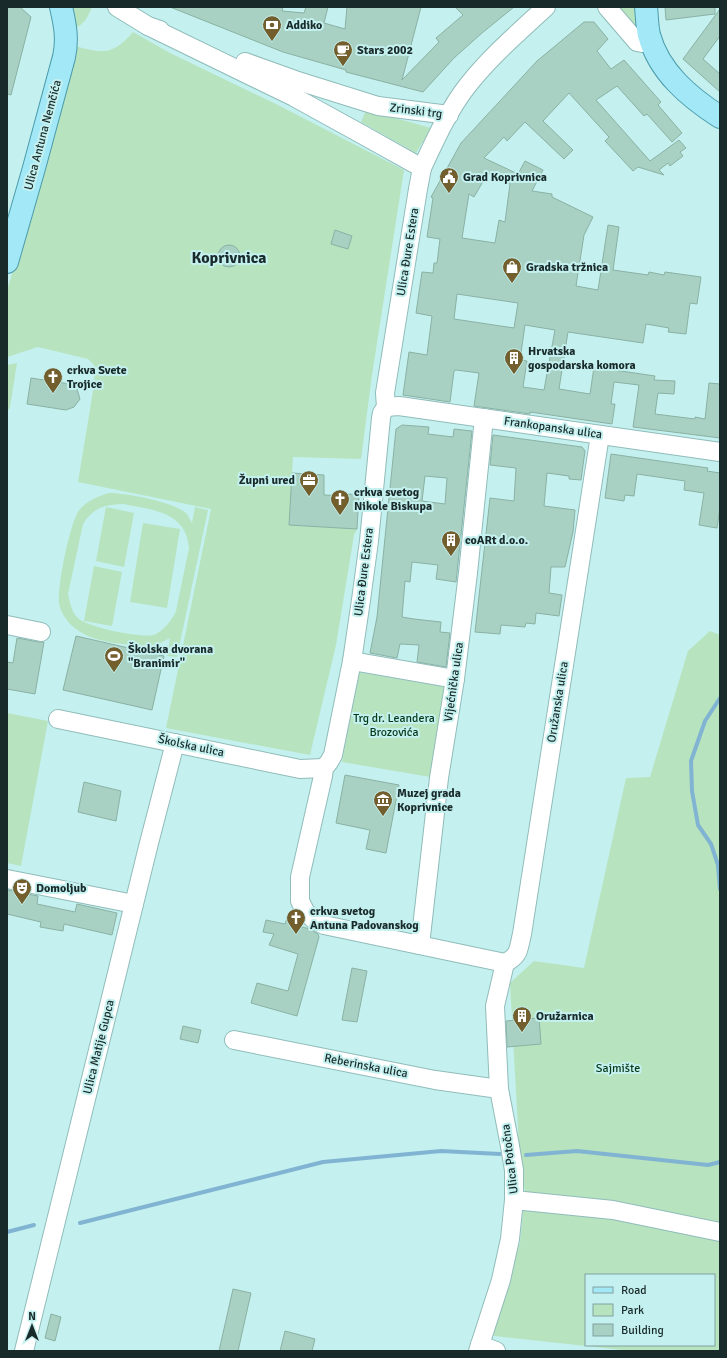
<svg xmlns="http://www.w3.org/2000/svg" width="727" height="1358" font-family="Signika,sans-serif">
<rect width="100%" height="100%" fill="#c4f1ef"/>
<g fill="#b7e3bf" fill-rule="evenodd">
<path d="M 65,7 L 92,7 C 89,15 83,27 73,28 Z"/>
<path d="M 614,7 L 638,7 L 639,33 Z"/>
<path d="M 133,32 L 170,53 L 276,104 L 404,170 L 372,375 L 361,459 L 293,457 L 289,525 L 357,529 L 354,535 L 336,645 L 310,755 L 166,728 L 211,509 L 78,482 L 94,385 L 95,366 L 88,359 L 38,347 L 7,357 L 7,291 L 42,171 L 72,45 C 100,53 112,57 133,32 Z"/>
<path d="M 366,110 L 431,128 L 416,153 L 361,122 Z"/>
<path d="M 17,363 L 10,407 L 7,412 L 7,365 Z"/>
<path d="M 109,493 C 126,493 176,502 187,514 C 189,517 190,520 192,523 L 195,507 L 208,510 L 177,657 L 167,656 L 170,638 L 154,646 L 147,647 C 120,643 91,644 70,624 C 65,618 60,611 59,603 C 57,588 70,520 80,509 C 87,501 98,496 109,493 ZM 123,504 C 152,510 186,511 189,548 L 176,611 C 172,620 164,630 156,634 C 146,640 88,627 79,619 C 72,614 70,603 68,594 L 83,524 C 94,507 104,505 123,504 Z"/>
<path d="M 106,507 L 134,513 L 124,567 L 96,561 Z"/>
<path d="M 143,523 L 180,529 L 167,608 L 130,602 Z"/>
<path d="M 94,566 L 122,572 L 112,626 L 84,621 Z"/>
<path d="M 710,631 L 720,635 L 720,1351 L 632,1351 L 486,1335 L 520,1243 L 525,1191 L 520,1164 L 510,983 L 534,961 L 584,968 L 626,778 L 650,777 L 688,651 ZM 586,1275 L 714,1275 L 714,1345 L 586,1345 Z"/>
<path d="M 358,672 L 446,687 L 430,777 L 342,762 Z"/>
<path d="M 7,713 L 48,721 L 21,866 L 7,863 Z"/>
</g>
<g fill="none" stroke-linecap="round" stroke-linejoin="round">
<g stroke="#81b4d2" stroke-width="4">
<path d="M 720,698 L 705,721 L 691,761 L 692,791 L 698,825 L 711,844 L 718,865 L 720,889"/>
<path d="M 526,1155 L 577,1151 L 708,1165 L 720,1162"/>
<path d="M 80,1223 L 323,1162 L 441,1151 L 500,1154"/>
<path d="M 7,1232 L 34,1225"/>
</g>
</g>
<g fill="#a9d1c3" stroke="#8ab1a3" fill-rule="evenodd">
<path d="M 7,7 L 20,7 L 31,17 L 11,95 L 7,94 Z"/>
<path d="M 170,7 L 283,7 L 282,11 L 304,13 L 306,7 L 328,7 L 324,23 L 345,29 L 347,7 L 421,7 L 402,80 L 439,42 L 436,38 L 463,15 L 455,7 L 514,7 L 482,33 L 454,58 L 423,92 L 346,72 L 346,70 L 283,52 Z"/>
<path d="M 665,7 L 715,7 L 715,14 L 666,20 Z"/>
<path d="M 720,9 L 720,36 L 703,59 L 720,74 L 720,92 L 683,59 Z"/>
<path d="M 584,22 L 594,22 L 608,39 L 597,51 L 611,69 L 624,60 L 661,102 L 658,105 L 682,133 L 672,142 L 647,114 L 644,116 L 617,86 L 596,100 L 650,161 L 679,140 L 686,148 L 680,152 L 683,156 L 670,166 L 668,163 L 659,170 L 664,175 L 638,167 L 633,171 L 605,141 L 609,137 L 569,93 L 543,121 L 573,150 L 564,159 L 525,122 L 507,141 L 504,137 L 484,158 L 518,174 L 525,161 L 543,170 L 532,191 L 552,194 L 552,197 L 593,217 L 584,235 L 576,286 L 598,290 L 608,225 L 619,227 L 613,270 L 648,275 L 649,272 L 664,275 L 665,272 L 701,277 L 697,304 L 690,303 L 686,334 L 668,332 L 669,328 L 646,324 L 643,343 L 568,332 L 559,389 L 590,394 L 594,367 L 655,376 L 654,380 L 675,381 L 674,394 L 658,393 L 655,414 L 695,419 L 695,417 L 705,419 L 709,383 L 720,384 L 720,438 L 633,427 L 639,385 L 614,382 L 611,404 L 615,404 L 612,424 L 530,412 L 530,414 L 474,406 L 479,373 L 456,370 L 454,371 L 450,402 L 403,395 L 409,352 L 427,355 L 432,316 L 416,313 L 422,272 L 433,273 L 434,263 L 437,263 L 440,239 L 427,237 L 433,198 L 431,197 L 461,143 L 537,61 ZM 488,173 L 510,184 L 505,222 L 499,220 L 495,243 L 462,238 L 469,194 L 474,197 ZM 457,294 L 518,303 L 514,328 L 454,319 ZM 525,325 L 555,330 L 544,390 L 523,387 L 527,361 L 520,360 Z"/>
<path d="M 335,230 L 352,236 L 348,249 L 331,244 Z"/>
<circle cx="229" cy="256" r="11"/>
<path d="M 31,378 L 70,384 L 77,389 L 80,399 L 74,407 L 66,410 L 27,404 Z"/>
<path d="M 402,425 L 429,427 L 428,434 L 453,437 L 454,429 L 472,431 L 456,582 L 436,579 L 438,565 L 412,562 L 410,582 L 405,581 L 402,617 L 414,619 L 441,622 L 440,632 L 450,633 L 446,667 L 417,662 L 419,645 L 400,644 L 397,658 L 370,653 L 377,617 L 396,429 ZM 425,476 L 447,478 L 445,504 L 422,501 Z"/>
<path d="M 493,435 L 582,447 L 585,451 L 581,480 L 569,479 L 569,476 L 547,473 L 544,506 L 575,510 L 573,532 L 565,567 L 551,567 L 549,593 L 562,595 L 559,616 L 536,613 L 535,624 L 526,623 L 525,627 L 501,625 L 500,634 L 475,632 L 490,498 L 514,501 L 516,468 L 490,465 Z"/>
<path d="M 611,454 L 708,468 L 707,471 L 720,473 L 720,508 L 717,528 L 699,525 L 704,493 L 684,490 L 685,481 L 637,474 L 634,496 L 625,495 L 624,501 L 605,498 Z"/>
<path d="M 292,473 L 324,475 L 324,495 L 348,496 L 348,494 L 359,495 L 357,529 L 289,525 Z"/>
<path d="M 76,636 L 164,656 L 152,710 L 63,690 Z"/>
<path d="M 17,638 L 39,642 L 44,642 L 35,694 L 7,689 L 7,662 L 13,663 Z"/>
<path d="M 345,775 L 399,785 L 386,853 L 366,849 L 370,830 L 336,823 Z"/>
<path d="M 84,782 L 121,791 L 116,821 L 78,812 Z"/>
<path d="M 7,890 L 38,896 L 37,904 L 75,912 L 77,904 L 117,913 L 112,935 L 64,924 L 63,931 L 40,927 L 41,922 L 7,914 Z"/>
<path d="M 287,918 L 293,918 L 298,921 L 298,926 L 310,929 L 318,934 L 319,937 L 297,1016 L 251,1003 L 257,983 L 288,991 L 298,954 L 269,945 L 274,934 L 263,932 L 266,920 L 285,924 Z"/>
<path d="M 352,968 L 367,971 L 357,1022 L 342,1020 Z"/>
<path d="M 539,1018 L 541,1044 L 507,1047 L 506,1021 Z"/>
<path d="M 183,1026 L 201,1030 L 198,1043 L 180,1039 Z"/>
<path d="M 233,1289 L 251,1293 L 238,1351 L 219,1351 Z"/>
<path d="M 51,1314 L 61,1317 L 55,1341 L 45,1338 Z"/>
<path d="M 285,1331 L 315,1339 L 312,1351 L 280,1351 Z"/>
</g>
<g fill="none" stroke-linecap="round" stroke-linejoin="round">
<g stroke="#90bcba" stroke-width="20">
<g id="minor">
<path d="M 117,7 L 148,26 L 160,30"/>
<path d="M 607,7 L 637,42 L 642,43 L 651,40"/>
<path d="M 148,26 L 294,97 L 363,135 L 422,168 C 435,140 449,109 468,85 C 491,56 519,32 546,7"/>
<path d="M 245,62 L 295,80 L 378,106 L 449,115"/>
<path d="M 386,407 L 382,413 L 381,418 L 369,541 L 361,600 L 352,661 L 333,755 L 329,762 L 324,768 L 323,776 L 300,877 L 300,901 L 305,911 L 313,919 L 324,925 L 505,963"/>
<path d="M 386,407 L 399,406 L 720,452"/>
<path d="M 386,407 L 385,393 L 418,189 L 422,168"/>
<path d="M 7,625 L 41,632"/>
<path d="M 352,661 L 455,679"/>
<path d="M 58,719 L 300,769 L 324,768"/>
<path d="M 7,879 L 134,904"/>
<path d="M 420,945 L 439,778 L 455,679 L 468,573 L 484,418"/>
<path d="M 505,963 C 520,955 518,950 522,934 L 600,435"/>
<path d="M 234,1040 L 435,1080 L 499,1089"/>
<path d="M 514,1200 L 613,1210 L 720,1232"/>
<path d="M 480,1345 L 496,1351"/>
<path d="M 24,1351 L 149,843 L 175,743"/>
<path d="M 478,1351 L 501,1280 L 510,1239 L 514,1200 L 514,1170 L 510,1146 L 499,1089 L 495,1006 L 505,963"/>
</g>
</g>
<g stroke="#4b9bab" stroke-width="24">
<g id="major">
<path d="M 646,7 C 647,16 647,26 649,35 C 659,72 689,97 720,117"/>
<path d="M 7,262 L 34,168 L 64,57 C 68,39 65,24 61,7"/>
</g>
</g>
<use href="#minor" stroke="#fff" stroke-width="18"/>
<use href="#major" stroke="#a3e8f7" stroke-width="22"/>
</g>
<defs>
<g id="bank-pin" transform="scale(1)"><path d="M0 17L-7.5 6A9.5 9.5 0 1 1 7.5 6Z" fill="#735f2e" stroke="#c4f1ef"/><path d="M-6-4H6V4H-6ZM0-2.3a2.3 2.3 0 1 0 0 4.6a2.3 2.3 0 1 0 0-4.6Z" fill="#fff"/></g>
<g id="cafe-pin" transform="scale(1)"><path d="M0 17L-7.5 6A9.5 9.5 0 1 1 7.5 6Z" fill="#735f2e" stroke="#c4f1ef"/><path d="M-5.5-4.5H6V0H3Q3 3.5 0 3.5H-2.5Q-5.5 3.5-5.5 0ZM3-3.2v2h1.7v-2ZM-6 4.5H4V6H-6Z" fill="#fff"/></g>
<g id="civic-pin" transform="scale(1)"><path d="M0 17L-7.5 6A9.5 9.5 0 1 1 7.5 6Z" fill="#735f2e" stroke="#c4f1ef"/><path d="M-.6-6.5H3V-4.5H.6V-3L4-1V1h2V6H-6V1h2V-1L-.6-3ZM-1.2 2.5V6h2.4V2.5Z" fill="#fff"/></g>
<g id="shop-pin" transform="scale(1)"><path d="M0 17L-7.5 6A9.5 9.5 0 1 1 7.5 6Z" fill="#735f2e" stroke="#c4f1ef"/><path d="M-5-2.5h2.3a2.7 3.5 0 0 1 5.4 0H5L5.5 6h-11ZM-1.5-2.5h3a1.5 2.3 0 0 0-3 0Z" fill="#fff"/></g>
<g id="building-pin" transform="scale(1)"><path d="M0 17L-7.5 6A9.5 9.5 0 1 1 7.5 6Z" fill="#735f2e" stroke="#c4f1ef"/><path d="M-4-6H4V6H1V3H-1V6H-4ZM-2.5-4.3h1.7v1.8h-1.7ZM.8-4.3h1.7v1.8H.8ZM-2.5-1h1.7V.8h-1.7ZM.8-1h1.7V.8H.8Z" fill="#fff"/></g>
<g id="church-pin" transform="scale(1)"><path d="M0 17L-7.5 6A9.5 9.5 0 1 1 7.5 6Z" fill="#735f2e" stroke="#c4f1ef"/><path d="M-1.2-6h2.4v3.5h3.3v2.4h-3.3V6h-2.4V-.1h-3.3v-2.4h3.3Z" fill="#fff"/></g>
<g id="office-pin" transform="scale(1)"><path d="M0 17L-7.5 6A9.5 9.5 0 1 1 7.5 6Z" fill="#735f2e" stroke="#c4f1ef"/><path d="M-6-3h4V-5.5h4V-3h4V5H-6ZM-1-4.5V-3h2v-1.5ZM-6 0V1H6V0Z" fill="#fff"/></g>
<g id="stadium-pin" transform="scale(1)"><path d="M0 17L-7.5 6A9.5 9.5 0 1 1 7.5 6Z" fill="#735f2e" stroke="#c4f1ef"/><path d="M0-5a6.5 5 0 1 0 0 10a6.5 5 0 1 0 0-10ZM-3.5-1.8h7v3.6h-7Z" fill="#fff"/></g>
<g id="museum-pin" transform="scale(1)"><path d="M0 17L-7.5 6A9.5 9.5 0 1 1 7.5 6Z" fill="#735f2e" stroke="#c4f1ef"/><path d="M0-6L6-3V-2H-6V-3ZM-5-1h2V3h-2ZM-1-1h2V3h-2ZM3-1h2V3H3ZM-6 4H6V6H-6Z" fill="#fff"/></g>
<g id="theatre-pin" transform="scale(1)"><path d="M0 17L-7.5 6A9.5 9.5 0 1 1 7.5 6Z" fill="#735f2e" stroke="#c4f1ef"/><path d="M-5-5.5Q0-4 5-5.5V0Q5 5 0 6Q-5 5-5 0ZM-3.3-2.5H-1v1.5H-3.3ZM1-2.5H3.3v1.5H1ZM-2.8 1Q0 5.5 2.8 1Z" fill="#fff"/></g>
</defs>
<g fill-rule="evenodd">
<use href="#bank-pin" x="272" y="25"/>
<use href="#cafe-pin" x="343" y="50"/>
<use href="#civic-pin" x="449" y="177"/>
<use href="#shop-pin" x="512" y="267"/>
<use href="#building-pin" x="514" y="358"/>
<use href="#church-pin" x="53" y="377"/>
<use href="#office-pin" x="309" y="480"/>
<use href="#church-pin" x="340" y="499"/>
<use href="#building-pin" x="451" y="540"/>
<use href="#stadium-pin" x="114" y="656"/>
<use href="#museum-pin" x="383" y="800"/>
<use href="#theatre-pin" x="22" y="888"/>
<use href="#church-pin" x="296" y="918"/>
<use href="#building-pin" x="522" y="1016"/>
</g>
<g text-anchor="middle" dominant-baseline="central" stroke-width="4" stroke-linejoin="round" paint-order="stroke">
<g font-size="12" font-weight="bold" fill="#192a2a" stroke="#c4f1ef" text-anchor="start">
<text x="286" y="25">Addiko</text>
<text x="357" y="50">Stars 2002</text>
<text x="463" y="177">Grad Koprivnica</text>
<text x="526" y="267">Gradska tržnica</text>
<text x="528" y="351">Hrvatska<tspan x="528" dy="14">gospodarska komora</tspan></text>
<text x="67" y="370">crkva Svete<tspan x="67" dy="14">Trojice</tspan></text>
<text x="295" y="480" text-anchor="end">Župni ured</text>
<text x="354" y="492">crkva svetog<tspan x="354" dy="14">Nikole Biskupa</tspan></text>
<text x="465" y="540">coARt d.o.o.</text>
<text x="128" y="649">Školska dvorana<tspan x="128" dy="14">"Branimir"</tspan></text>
<text x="397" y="793">Muzej grada<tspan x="397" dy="14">Koprivnice</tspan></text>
<text x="36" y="888">Domoljub</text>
<text x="310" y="911">crkva svetog<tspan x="310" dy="14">Antuna Padovanskog</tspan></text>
<text x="536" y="1016">Oružarnica</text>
</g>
<g font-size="12" fill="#192a2a" stroke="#c4f1ef">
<text transform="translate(416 111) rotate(7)">Zrinski trg</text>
<text transform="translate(43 135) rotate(-75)">Ulica Antuna Nemčića</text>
<text transform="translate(408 252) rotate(-81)">Ulica Đure Estera</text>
<text transform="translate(553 428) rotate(8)">Frankopanska ulica</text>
<text transform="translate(364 572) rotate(-83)">Ulica Đure Estera</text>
<text transform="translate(454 682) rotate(-82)">Vijećnička ulica</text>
<text transform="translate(558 702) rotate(-81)">Oružanska ulica</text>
<text transform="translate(191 746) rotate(12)">Školska ulica</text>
<text transform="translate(99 1047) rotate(-76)">Ulica Matije Gupca</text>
<text transform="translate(366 1066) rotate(11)">Reberinska ulica</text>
<text transform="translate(510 1159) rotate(-97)">Ulica Potočna</text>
</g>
<g font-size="12" fill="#053a19" stroke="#c4f1ef">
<text x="394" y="718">Trg dr. Leandera<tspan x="394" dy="14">Brozovića</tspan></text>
<text x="618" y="1068">Sajmište</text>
</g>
<g font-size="16" font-weight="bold" fill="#192a2a" stroke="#c4f1ef">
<text x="229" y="258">Koprivnica</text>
</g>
</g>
<rect width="727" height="1358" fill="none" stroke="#192a2a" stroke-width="16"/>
<rect x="585" y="1274" width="130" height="72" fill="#c4f1ef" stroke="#80a1a0"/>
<rect x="593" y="1287" width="20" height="6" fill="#a3e8f7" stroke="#80a1a0"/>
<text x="621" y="1294" font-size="12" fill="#192a2a">Road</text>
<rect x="593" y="1304" width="20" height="12" fill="#b7e3bf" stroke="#80a1a0"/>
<text x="621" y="1314" font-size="12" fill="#192a2a">Park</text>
<rect x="593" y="1324" width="20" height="12" fill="#a9d1c3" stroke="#80a1a0"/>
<text x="621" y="1334" font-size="12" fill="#192a2a">Building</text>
<g transform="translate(32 1326)" stroke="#c4f1ef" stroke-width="3" paint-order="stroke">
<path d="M0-3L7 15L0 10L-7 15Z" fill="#192a2a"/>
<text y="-6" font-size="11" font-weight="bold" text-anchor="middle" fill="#192a2a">N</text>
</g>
</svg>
